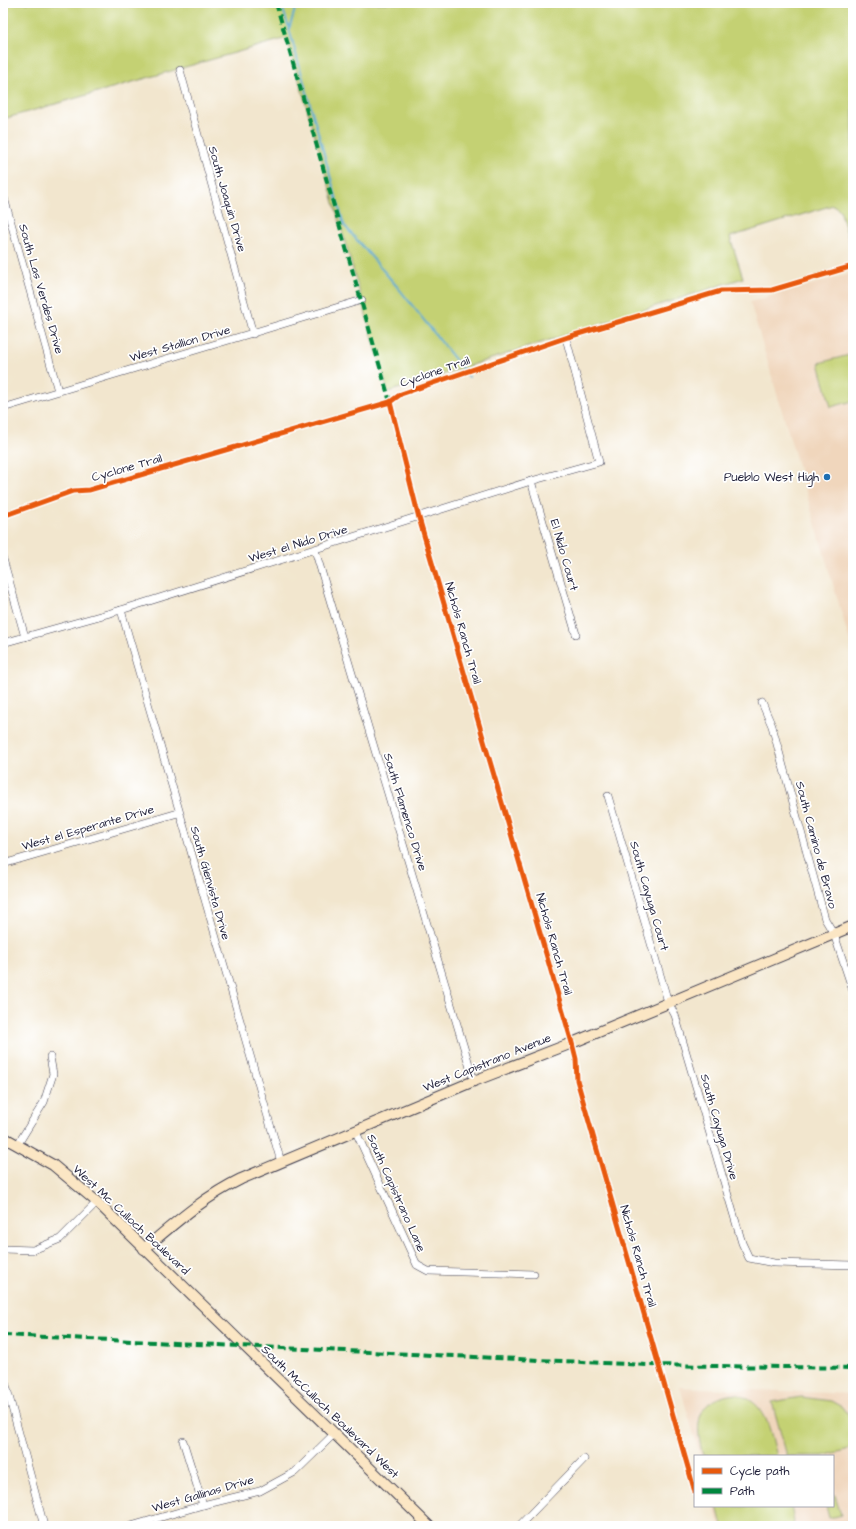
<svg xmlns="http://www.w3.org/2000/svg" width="856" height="1529" font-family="'Architects Daughter',sans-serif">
<rect width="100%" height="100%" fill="#fff"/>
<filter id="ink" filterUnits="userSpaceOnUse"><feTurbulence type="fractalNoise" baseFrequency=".025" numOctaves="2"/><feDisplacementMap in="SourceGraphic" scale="8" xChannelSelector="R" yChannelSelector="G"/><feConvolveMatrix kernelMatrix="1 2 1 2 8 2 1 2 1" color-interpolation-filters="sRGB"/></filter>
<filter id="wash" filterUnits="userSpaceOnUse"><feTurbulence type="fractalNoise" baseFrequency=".012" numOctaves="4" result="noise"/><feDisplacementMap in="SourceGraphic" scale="16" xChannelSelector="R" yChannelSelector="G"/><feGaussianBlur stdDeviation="0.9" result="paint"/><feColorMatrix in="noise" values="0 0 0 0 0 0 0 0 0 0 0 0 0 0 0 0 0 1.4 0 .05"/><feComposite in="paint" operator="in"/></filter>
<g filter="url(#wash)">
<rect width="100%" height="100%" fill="#f2e6ce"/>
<g fill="#f0d6bc">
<path d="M 853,273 L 853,652 L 750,302 Z"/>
<path d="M 680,1387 L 853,1394 L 853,1526 L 719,1526 L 714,1506 L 833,1506 L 833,1456 L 700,1456 Z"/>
</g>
<g fill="#c4d173" stroke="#737a57">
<path d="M 3,3 L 853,3 L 853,246 L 851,247 L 840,210 L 833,205 L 730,237 L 743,278 L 388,392 L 287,38 L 3,119 Z"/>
<path d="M 853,354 L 853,401 L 831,407 L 819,363 Z"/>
<path d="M 736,1394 C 768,1403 769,1429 777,1456 L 703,1456 C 694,1423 696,1398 736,1394 Z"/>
<path d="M 801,1397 L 831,1401 L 842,1407 L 853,1422 L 853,1448 L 823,1456 L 787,1456 L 772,1402 Z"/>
<path d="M 835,1495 L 841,1515 L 829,1518 L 826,1506 L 833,1506 L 833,1496 Z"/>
<path d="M 717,1506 L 791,1506 L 794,1521 L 792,1526 L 722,1526 Z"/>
</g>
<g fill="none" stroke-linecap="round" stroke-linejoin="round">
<g stroke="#5aaad4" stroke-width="2">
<path d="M 281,3 L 289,28"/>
<path d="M 297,3 L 289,29 L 344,225 L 400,290 L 469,377"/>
</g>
</g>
</g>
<g filter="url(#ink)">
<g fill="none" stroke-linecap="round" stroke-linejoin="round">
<g stroke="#413f51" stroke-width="8">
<g id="street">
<path d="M 180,70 L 253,334"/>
<path d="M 3,194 L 58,391"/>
<path d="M 3,408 L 362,300"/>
<path d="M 531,481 L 576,634"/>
<path d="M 315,550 L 474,1081"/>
<path d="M 3,559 L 25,637"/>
<path d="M 121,610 L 281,1162"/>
<path d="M 3,643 L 121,610 L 531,481 L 599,462 L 566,338"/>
<path d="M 762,703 L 772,726 L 825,919 L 834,934 L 853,991"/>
<path d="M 608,796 L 668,1002 L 675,1015 L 742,1243 L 749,1258 L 774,1263 L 853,1265"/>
<path d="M 3,864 L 178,813"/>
<path d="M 356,1132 L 417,1265 L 428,1271 L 534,1274"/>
<path d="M 18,1144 L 44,1102 L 53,1074 L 50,1057"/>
<path d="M 3,1249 L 33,1250 L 60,1239 L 97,1202"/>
<path d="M 3,1374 L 44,1526"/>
<path d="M 183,1441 L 203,1505"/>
<path d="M 131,1526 L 203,1505 L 260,1491 L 295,1472 L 334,1434"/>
<path d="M 519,1526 L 584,1459"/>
</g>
</g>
<g stroke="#413f51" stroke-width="12">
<g id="secondary">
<path d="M 3,1137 L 53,1165 L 97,1202 L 429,1526"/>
<path d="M 144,1249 C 175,1223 204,1197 241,1179 L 474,1081 L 572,1043 L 853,926"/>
</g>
</g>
<use href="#street" stroke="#fff" stroke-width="7"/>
<use href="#secondary" stroke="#fbe6c4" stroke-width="10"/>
<g stroke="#00873e" stroke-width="4" stroke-dasharray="8 4" stroke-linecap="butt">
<path d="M 276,3 L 390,402"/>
<path d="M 3,1335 L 647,1365 L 853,1368"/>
</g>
<g stroke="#fff" stroke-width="8">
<g id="cycleway">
<path d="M 390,402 L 419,518 L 572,1043 L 576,1059 L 577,1080 L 695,1492"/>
<path d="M 3,516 L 73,491 L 89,490 L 390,402 L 401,394 L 568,337 L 721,291 L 772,290 L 853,266"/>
</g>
</g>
<use href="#cycleway" stroke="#e8590c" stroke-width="5"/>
</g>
</g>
<circle fill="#1f6fb2" stroke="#fff" stroke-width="1.5" cx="827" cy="477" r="4"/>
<g text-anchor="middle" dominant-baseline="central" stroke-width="3.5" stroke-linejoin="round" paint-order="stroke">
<g font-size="12" fill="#22223b" stroke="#fff">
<text transform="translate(227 199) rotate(74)">South Joaquin Drive</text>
<text transform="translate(41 289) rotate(74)">South Las Verdes Drive</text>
<text transform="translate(180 344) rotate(-16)">West Stallion Drive</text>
<text transform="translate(435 372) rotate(-19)">Cyclone Trail</text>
<text transform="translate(127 468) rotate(-16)">Cyclone Trail</text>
<text transform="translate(298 544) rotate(-17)">West el Nido Drive</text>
<text transform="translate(564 555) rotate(74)">El Nido Court</text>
<text transform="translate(463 633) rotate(74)">Nichols Ranch Trail</text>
<text transform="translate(405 812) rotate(73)">South Flamenco Drive</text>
<text transform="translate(88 828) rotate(-16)">West el Esperante Drive</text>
<text transform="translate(816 845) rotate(75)">South Camino de Bravo</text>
<text transform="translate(210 883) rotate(74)">South Glenvista Drive</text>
<text transform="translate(649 896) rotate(74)">South Cayuga Court</text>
<text transform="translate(554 944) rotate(74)">Nichols Ranch Trail</text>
<text transform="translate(487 1063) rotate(-22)">West Capistrano Avenue</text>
<text transform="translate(719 1127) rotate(74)">South Cayuga Drive</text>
<text transform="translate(396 1193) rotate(66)">South Capistrano Lane</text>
<text transform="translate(131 1220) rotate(43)">West Mc Culloch Boulevard</text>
<text transform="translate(638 1256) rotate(74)">Nichols Ranch Trail</text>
<text transform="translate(330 1412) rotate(44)">South McCulloch Boulevard West</text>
<text transform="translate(203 1494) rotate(-16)">West Gallinas Drive</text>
</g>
<g font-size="12" fill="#22223b" stroke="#fff" text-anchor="end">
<text x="819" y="477">Pueblo West High</text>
</g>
</g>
<rect width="856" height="1529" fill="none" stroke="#fff" stroke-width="16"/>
<rect x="694" y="1455" width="140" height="52" fill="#ffffff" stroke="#a7a7b1"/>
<rect x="702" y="1468" width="20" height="6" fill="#e8590c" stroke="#a7a7b1"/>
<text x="730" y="1475" font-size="12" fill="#22223b">Cycle path</text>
<rect x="702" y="1488" width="20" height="6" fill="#00873e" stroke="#a7a7b1"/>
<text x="730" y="1495" font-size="12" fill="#22223b">Path</text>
</svg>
